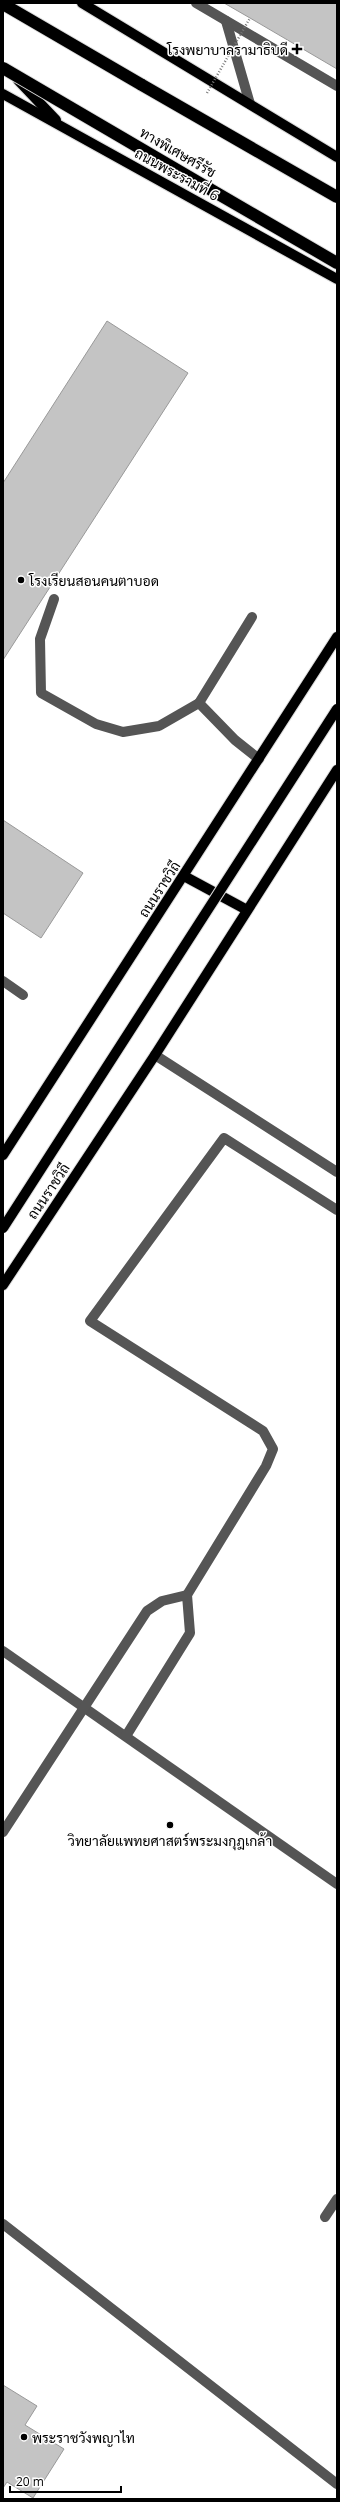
<svg xmlns="http://www.w3.org/2000/svg" width="340" height="2502" font-family="'Open Sans',Sarabun,sans-serif">
<rect width="100%" height="100%" fill="#fff"/>
<g fill="#c4c4c4" stroke="#999">
<path d="M 224,3 L 337,3 L 337,69 L 250,18 Z"/>
<path d="M 107,321 L 188,373 L 3,660 L 3,483 Z"/>
<path d="M 3,820 L 83,873 L 41,938 L 3,913 Z"/>
<path d="M 3,2385 L 37,2406 L 25,2425 L 64,2449 L 33,2498 L 7,2482 L 3,2488 Z"/>
</g>
<g fill="none" stroke-linecap="round" stroke-linejoin="round">
<g stroke="#dbdbdb" stroke-width="12">
<g id="major">
<path d="M 82,3 L 337,157"/>
<path d="M 18,80 L 56,120"/>
<path d="M 3,94 L 337,279"/>
<path d="M 184,876 L 247,910"/>
<path d="M 3,1155 L 337,637"/>
<path d="M 3,1285 L 155,1055 L 337,770"/>
</g>
</g>
<g stroke="#dbdbdb" stroke-width="14">
<g id="highway">
<path d="M 3,4 L 142,85"/>
<path d="M 208,188 L 337,263"/>
</g>
</g>
<g stroke="#555" stroke-width="10">
<path d="M 196,3 L 337,86"/>
<path d="M 226,21 L 250,104"/>
<path d="M 54,599 L 40,639 L 41,693 L 96,724 L 123,732 L 159,726 L 199,703 L 235,740 L 259,759"/>
<path d="M 199,703 L 252,617"/>
<path d="M 3,981 L 23,995"/>
<path d="M 155,1055 L 337,1172"/>
<path d="M 187,1595 L 266,1466 L 273,1449 L 263,1431 L 90,1321 L 224,1138 L 337,1210"/>
<path d="M 3,1651 L 337,1884"/>
<path d="M 3,1832 L 147,1611 L 162,1601 L 187,1595 L 190,1633 L 126,1736"/>
<path d="M 325,2217 L 337,2199"/>
<path d="M 3,2224 L 337,2484"/>
</g>
<use href="#major" stroke="#000" stroke-width="10"/>
<use href="#highway" stroke="#000" stroke-width="12"/>
<g stroke="#dbdbdb" stroke-width="12" stroke-linecap="butt">
<path id="major-bridge" d="M 3,1228 L 337,709"/>
</g>
<g stroke="#dbdbdb" stroke-width="14" stroke-linecap="butt">
<g id="highway-bridge">
<path d="M 3,68 L 208,188"/>
<path d="M 142,85 L 337,197"/>
</g>
</g>
<path stroke="#777" stroke-width="2.5" stroke-dasharray="1 2" stroke-linecap="butt" d="M 207,93 L 250,18"/>
<use href="#major-bridge" stroke="#000" stroke-width="10"/>
<use href="#highway-bridge" stroke="#000" stroke-width="12"/>
</g>
<g fill="#000" stroke="#fff" stroke-width="1.5">
<path d="M295 43h4v4h4v4h-4v4h-4v-4h-4v-4h4z"/>
<circle cx="21" cy="580" r="4"/>
<circle cx="170" cy="1825" r="4"/>
<circle cx="24" cy="2437" r="4"/>
</g>
<g text-anchor="middle" dominant-baseline="central" stroke-width="3" stroke-linejoin="round" paint-order="stroke">
<g font-size="14" fill="#000" stroke="#fff" text-anchor="start">
<text x="288" y="49" text-anchor="end">โรงพยาบาลรามาธิบดี</text>
<text x="29" y="580">โรงเรียนสอนคนตาบอด</text>
<text x="170" y="1840" text-anchor="middle">วิทยาลัยแพทยศาสตร์พระมงกุฎเกล้า</text>
<text x="32" y="2437">พระราชวังพญาไท</text>
</g>
<g font-size="14" fill="#000" stroke="#fff">
<text transform="translate(178 152) rotate(30)">ทางพิเศษศรีรัช</text>
<text transform="translate(177 174) rotate(29)">ถนนพระรามที่ 6</text>
<text transform="translate(159 889) rotate(-57)">ถนนราชวิถี</text>
<text transform="translate(48 1191) rotate(-56)">ถนนราชวิถี</text>
</g>
</g>
<rect width="340" height="2502" fill="none" stroke="#000000" stroke-width="8"/>
<path d="M10 2486v6h111v-6" fill="none" stroke="#000000" stroke-width="2"/>
<text x="16" y="2486" font-size="12" fill="#000000" stroke="#ffffff" stroke-width="3" paint-order="stroke">20 m</text>
</svg>
